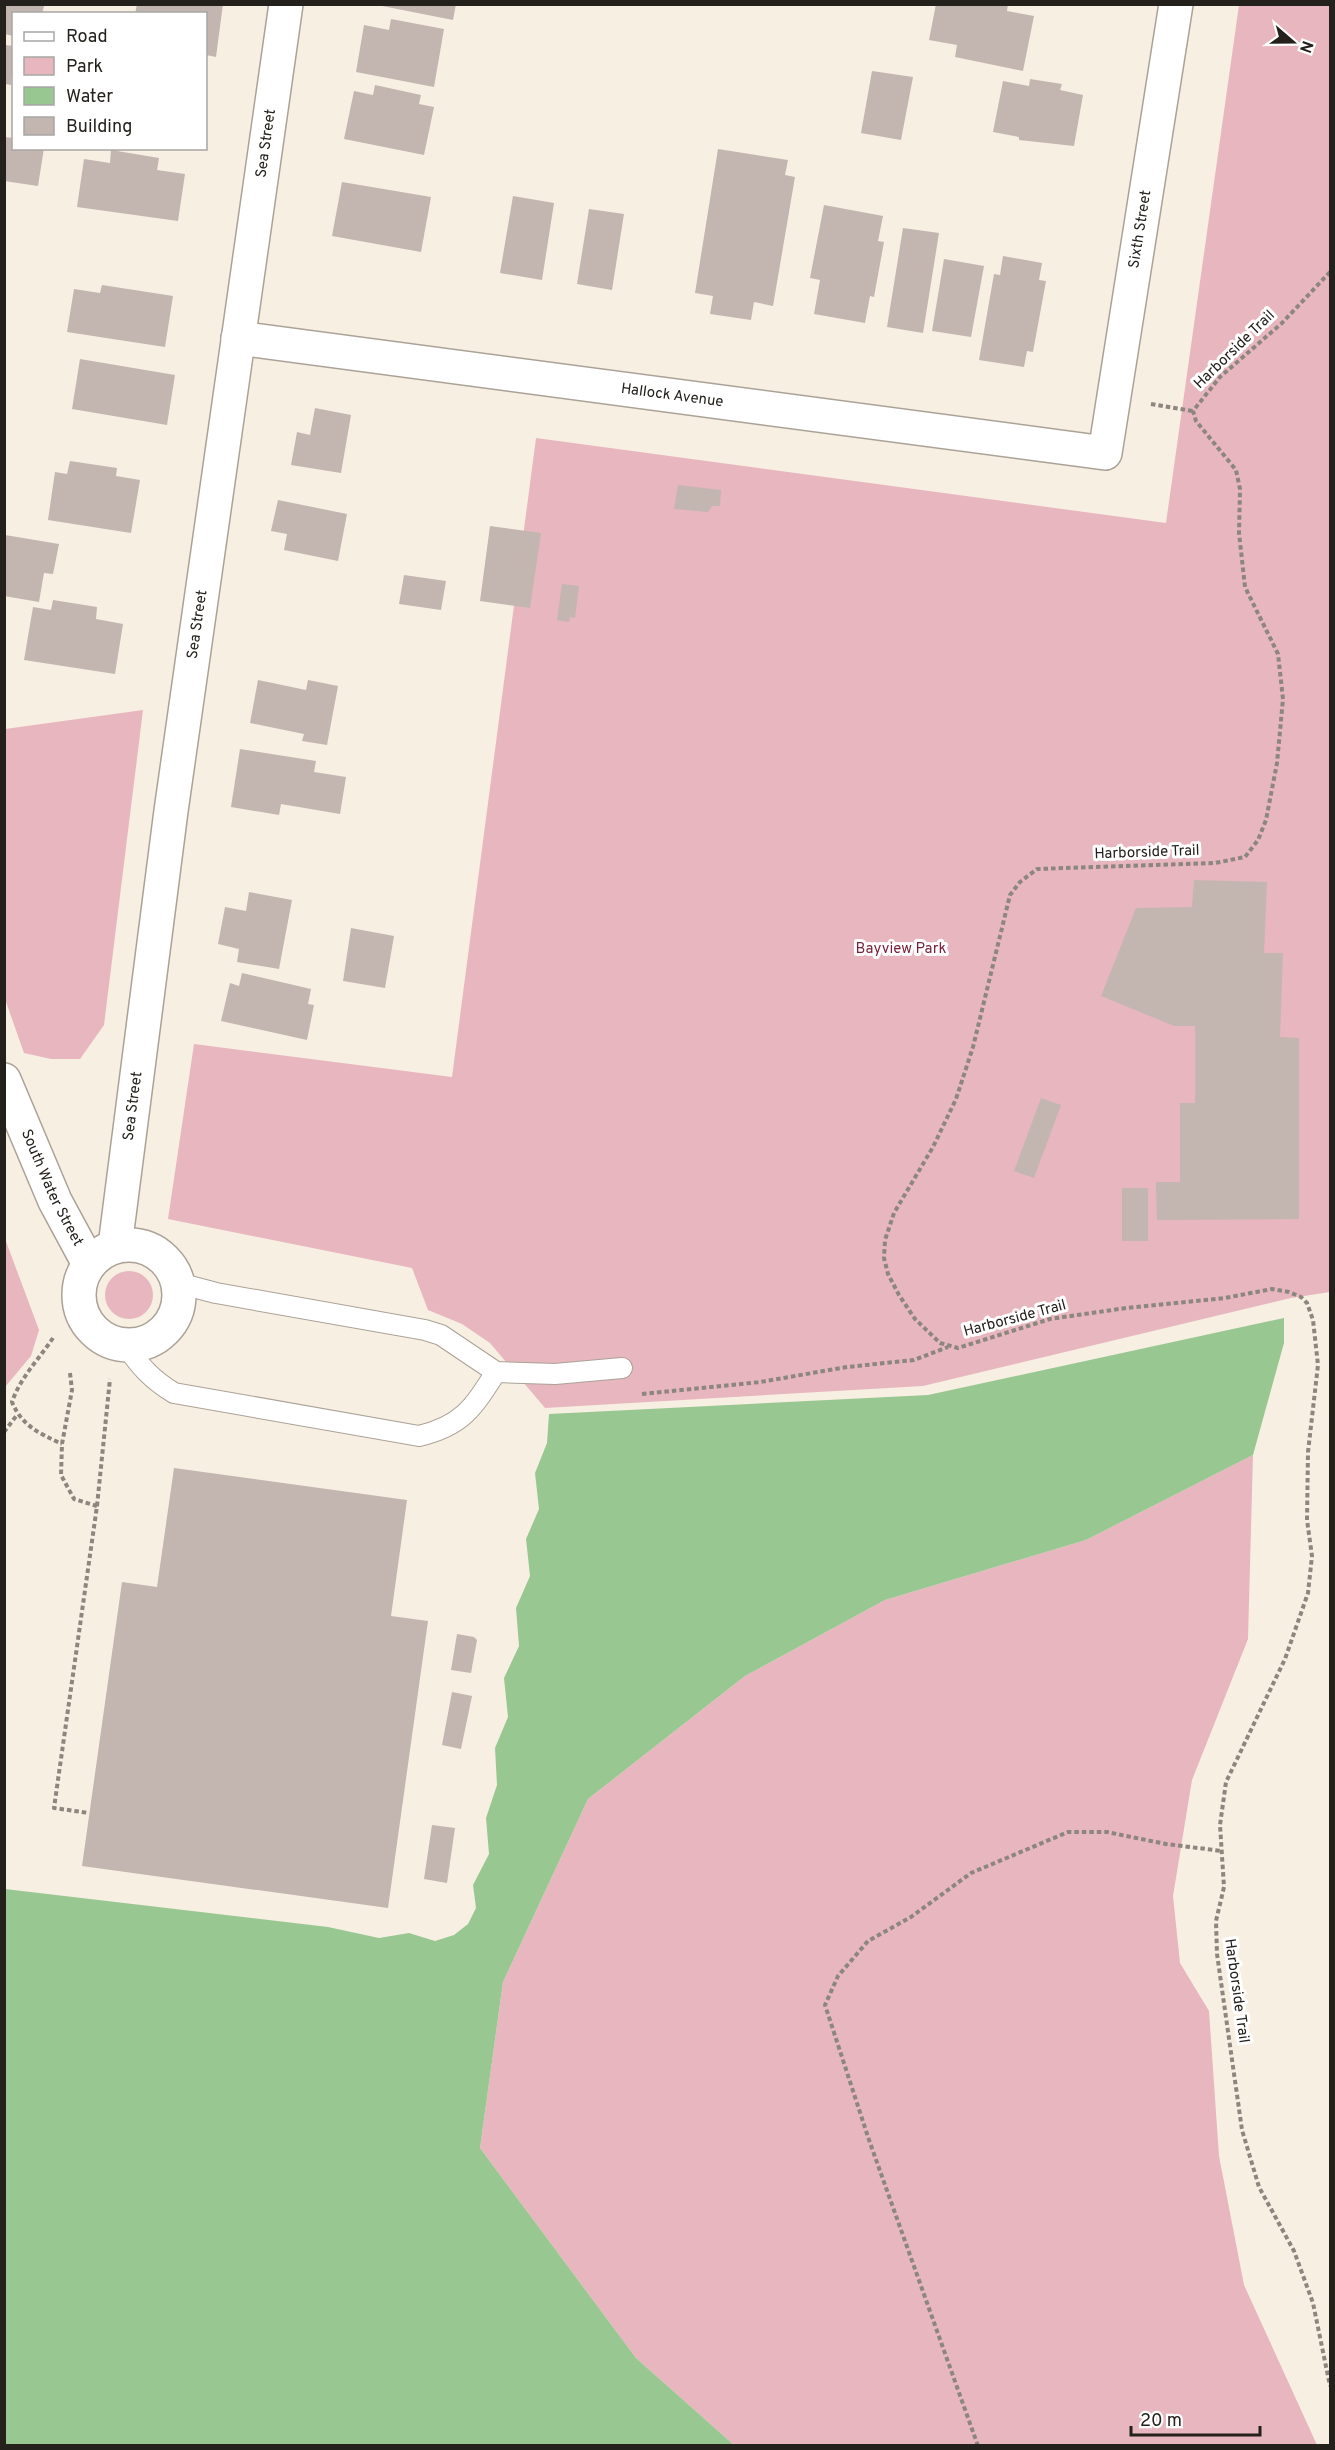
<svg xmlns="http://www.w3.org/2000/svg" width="1335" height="2450" font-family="Overpass,sans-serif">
<rect width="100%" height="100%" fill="#f8efe3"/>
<g fill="#e8b6bf">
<path d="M 1239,5 L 1330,5 L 1330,1292 L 1291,1298 L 923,1386 L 545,1408 L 490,1343 L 462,1324 L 428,1310 L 412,1268 L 168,1219 L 194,1044 L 452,1077 L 536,438 L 1166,523 Z"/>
<path d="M 143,710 L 104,1025 L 80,1059 L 51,1059 L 24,1053 L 5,999 L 5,729 Z"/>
<path d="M 4,1236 L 39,1330 L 31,1356 L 5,1387 Z"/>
<circle cx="129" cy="1295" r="24"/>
<path d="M 1253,1455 L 1248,1639 L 1192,1780 L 1173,1896 L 1180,1963 L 1209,2011 L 1219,2156 L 1244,2285 L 1317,2445 L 734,2445 L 636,2358 L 480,2148 L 503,1982 L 588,1799 L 745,1676 L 885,1600 L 1086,1540 Z"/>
</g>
<path fill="#99c792" d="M 1284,1318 L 1284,1343 L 1253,1455 L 1086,1540 L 885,1600 L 745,1676 L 588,1799 L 503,1982 L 480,2148 L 636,2358 L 734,2445 L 5,2445 L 5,1889 L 328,1927 L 379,1938 L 409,1933 L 435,1941 L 454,1935 L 468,1924 L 476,1908 L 473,1885 L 489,1854 L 486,1818 L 497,1785 L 495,1748 L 508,1717 L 504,1678 L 519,1646 L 516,1608 L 530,1576 L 526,1539 L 539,1509 L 535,1473 L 547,1443 L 549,1414 L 928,1395 Z"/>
<g fill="#c3b5b0">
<path d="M 4,4 L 35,4 L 44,6 L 42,14 L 14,14 L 14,36 L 4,34 Z"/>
<path d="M 137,4 L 223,4 L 216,57 L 206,55 L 206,14 L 135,14 Z"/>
<path d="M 372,4 L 456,4 L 453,20 Z"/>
<path d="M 936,4 L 1008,4 L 1007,11 L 1034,16 L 1023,71 L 955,57 L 957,45 L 929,40 Z"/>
<path d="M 391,19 L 444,29 L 434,87 L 356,72 L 364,25 L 389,30 Z"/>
<path d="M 5,45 L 14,46 L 11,85 L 5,84 Z"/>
<path d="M 872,71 L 913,77 L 901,140 L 861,133 Z"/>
<path d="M 1030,79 L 1062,84 L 1060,90 L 1083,95 L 1074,146 L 1019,140 L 1019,137 L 993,132 L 1003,81 L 1029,86 Z"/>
<path d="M 375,85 L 421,95 L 419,104 L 434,107 L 424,155 L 344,139 L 354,91 L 373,95 Z"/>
<path d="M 4,137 L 14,138 L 14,148 L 44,148 L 38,186 L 4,181 Z"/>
<path d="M 718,149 L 788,160 L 785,175 L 795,177 L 773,306 L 754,302 L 751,320 L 710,314 L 713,296 L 695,293 Z"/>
<path d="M 111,150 L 159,158 L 157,170 L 185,174 L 178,221 L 77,207 L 84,159 L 110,163 Z"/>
<path d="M 342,182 L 431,197 L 421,252 L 332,236 Z"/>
<path d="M 513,196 L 554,203 L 542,280 L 500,273 Z"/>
<path d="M 824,205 L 883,216 L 878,241 L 884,242 L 874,297 L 870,296 L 865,323 L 814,314 L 820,280 L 810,278 Z"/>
<path d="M 589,209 L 624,214 L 612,290 L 577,284 Z"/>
<path d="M 903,228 L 939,233 L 923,333 L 887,327 Z"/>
<path d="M 1003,256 L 1042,263 L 1039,280 L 1046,281 L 1033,352 L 1027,351 L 1024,367 L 979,360 L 994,274 L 1000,275 Z"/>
<path d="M 944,259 L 984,266 L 971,337 L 932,331 Z"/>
<path d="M 102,285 L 173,296 L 165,347 L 67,332 L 74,289 L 100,293 Z"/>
<path d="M 80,359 L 175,375 L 167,425 L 72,409 Z"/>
<path d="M 315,408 L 351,415 L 341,473 L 291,465 L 297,432 L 310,435 Z"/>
<path d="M 70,461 L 117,468 L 116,476 L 140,480 L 131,533 L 48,520 L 55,472 L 67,474 Z"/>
<path d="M 678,485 L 721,490 L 720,506 L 712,506 L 708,512 L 674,509 Z"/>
<path d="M 278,500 L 347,514 L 338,561 L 284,550 L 287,534 L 271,531 Z"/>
<path d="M 490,526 L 541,533 L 530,608 L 480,601 Z"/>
<path d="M 5,535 L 59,544 L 53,574 L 44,573 L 39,602 L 4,596 Z"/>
<path d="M 404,575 L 446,581 L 441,610 L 399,604 Z"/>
<path d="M 562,584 L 579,586 L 575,618 L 570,617 L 569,622 L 557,620 Z"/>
<path d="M 53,600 L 97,607 L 96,619 L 123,624 L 115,674 L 24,660 L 33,607 L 51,610 Z"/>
<path d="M 258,680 L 306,690 L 308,680 L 338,686 L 327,745 L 302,741 L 304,734 L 250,723 Z"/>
<path d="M 240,749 L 316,761 L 314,772 L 346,777 L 340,814 L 281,804 L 279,815 L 231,807 Z"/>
<path d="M 1194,880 L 1267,882 L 1264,953 L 1283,953 L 1280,1037 L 1299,1038 L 1299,1219 L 1157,1220 L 1156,1182 L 1180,1182 L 1180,1103 L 1195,1103 L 1195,1026 L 1174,1026 L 1101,996 L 1136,908 L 1192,907 Z"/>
<path d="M 249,892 L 292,900 L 279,969 L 237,962 L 239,949 L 218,944 L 225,907 L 246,911 Z"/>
<path d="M 351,928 L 394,936 L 385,988 L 343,981 Z"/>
<path d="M 242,973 L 311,989 L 308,1004 L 314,1005 L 307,1040 L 221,1021 L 230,983 L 239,986 Z"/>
<path d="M 1041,1098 L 1061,1105 L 1034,1178 L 1014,1171 Z"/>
<rect x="1122" y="1188" width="26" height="53"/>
<path d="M 174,1468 L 407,1500 L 391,1616 L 428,1621 L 388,1908 L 82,1866 L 122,1582 L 157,1587 Z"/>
<path d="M 457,1634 L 474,1637 L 477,1640 L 471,1673 L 451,1670 Z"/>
<path d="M 452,1692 L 472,1696 L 461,1749 L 442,1745 Z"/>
<path d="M 432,1825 L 455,1828 L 447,1883 L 424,1879 Z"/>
</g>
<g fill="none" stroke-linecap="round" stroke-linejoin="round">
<g stroke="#aba297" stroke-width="22">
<g id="service">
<path d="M 178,1283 L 216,1293 L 425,1330 L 441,1335 L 496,1372 L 555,1374 L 622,1368"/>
<path d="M 125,1345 C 141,1367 151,1379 174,1393 L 419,1436 C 462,1426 473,1408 496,1372"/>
</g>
</g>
<g stroke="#aba297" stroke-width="36">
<g id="minor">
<path id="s1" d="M 238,338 L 1105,453 L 1176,4"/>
<path id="s2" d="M 4,1080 L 55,1201 L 89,1264"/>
<circle cx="129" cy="1295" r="50"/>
<path id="s3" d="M 115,1246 L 171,811 L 286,4"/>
</g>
</g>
<g stroke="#8c867e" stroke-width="4" stroke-dasharray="4.5 3" stroke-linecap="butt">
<path d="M 1330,272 L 1282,323 L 1220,377 L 1193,411 L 1196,421 L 1236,470 L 1240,489 L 1239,533 L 1245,587 L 1278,654 L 1283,699 L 1277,763 L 1266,820 L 1258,840 L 1245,857 L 1215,863 L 1037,869 L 1020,882 L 1010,895 L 973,1047 L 956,1099 L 933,1147 L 894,1213 L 885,1240 L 884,1258 L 888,1274 L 899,1295 L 915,1319 L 940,1343 L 958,1348 L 1050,1319 L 1126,1308 L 1225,1298 L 1272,1289 L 1289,1292 L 1301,1297 L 1307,1303 L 1313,1320 L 1318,1365 L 1308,1452 L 1307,1520 L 1312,1556 L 1308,1593 L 1285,1659 L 1226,1782 L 1220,1825 L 1224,1887 L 1216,1921 L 1217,1954 L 1242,2130 L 1259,2187 L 1294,2251 L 1313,2303 L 1330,2386"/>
<path d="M 1151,404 L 1193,411"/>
<path d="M 53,1338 C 39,1359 20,1378 12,1402 C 22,1426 39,1433 62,1444"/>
<path d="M 70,1373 L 72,1390 L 62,1444 L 61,1475 L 74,1499 L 97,1506 L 54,1808 L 89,1813"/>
<path d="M 642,1394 L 760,1382 L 847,1367 L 914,1360 L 948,1347"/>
<path d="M 4,1432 L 17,1415"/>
<path d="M 97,1506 L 110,1379"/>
<path d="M 978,2446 L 869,2140 L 825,2005 L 838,1976 L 868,1941 L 911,1917 L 971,1873 L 1068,1832 L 1107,1832 L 1166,1844 L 1222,1851"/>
</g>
<use href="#service" stroke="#fff" stroke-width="20"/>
<use href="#minor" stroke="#fff" stroke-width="33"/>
</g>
<g text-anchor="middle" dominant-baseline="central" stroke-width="6" stroke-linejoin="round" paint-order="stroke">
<g font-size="15" fill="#24211d" stroke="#fff">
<text stroke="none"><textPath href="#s3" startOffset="1113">Sea Street</textPath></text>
<text stroke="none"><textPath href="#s1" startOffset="1101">Sixth Street</textPath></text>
<text transform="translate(1235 350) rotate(-44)">Harborside Trail</text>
<text stroke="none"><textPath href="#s1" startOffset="438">Hallock Avenue</textPath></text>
<text stroke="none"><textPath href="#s3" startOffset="627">Sea Street</textPath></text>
<text transform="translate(1147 853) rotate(-2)">Harborside Trail</text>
<text stroke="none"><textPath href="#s3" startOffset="141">Sea Street</textPath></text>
<text stroke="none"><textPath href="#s2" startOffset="118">South Water Street</textPath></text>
<text transform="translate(1015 1319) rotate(-15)">Harborside Trail</text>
<text transform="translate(1236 1991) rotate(82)">Harborside Trail</text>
</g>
<g font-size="15" fill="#77223c" stroke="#fff">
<text x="901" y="949">Bayview Park</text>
</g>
</g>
<rect width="1335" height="2450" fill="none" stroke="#24211d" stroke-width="12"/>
<rect x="12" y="12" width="195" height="138" fill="#ffffff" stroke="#a7a6a5" stroke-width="1.5"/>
<rect x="24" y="32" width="30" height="9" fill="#ffffff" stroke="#a7a6a5" stroke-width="1.5"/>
<text x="66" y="42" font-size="18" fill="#24211d">Road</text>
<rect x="24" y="57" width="30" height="18" fill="#e8b6bf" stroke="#a7a6a5" stroke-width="1.5"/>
<text x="66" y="72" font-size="18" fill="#24211d">Park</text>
<rect x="24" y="87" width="30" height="18" fill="#99c792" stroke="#a7a6a5" stroke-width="1.5"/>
<text x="66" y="102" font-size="18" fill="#24211d">Water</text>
<rect x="24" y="117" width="30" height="18" fill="#c3b5b0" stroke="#a7a6a5" stroke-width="1.5"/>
<text x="66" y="132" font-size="18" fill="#24211d">Building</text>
<g transform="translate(1293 42) rotate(110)" stroke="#ffffff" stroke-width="4.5" paint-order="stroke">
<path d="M0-4.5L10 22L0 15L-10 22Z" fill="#24211d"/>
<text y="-9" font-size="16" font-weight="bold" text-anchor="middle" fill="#24211d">N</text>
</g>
<path d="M1131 2426v9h129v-9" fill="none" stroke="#24211d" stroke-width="3"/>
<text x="1140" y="2426" font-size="18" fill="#24211d" stroke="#ffffff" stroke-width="4.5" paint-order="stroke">20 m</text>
</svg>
